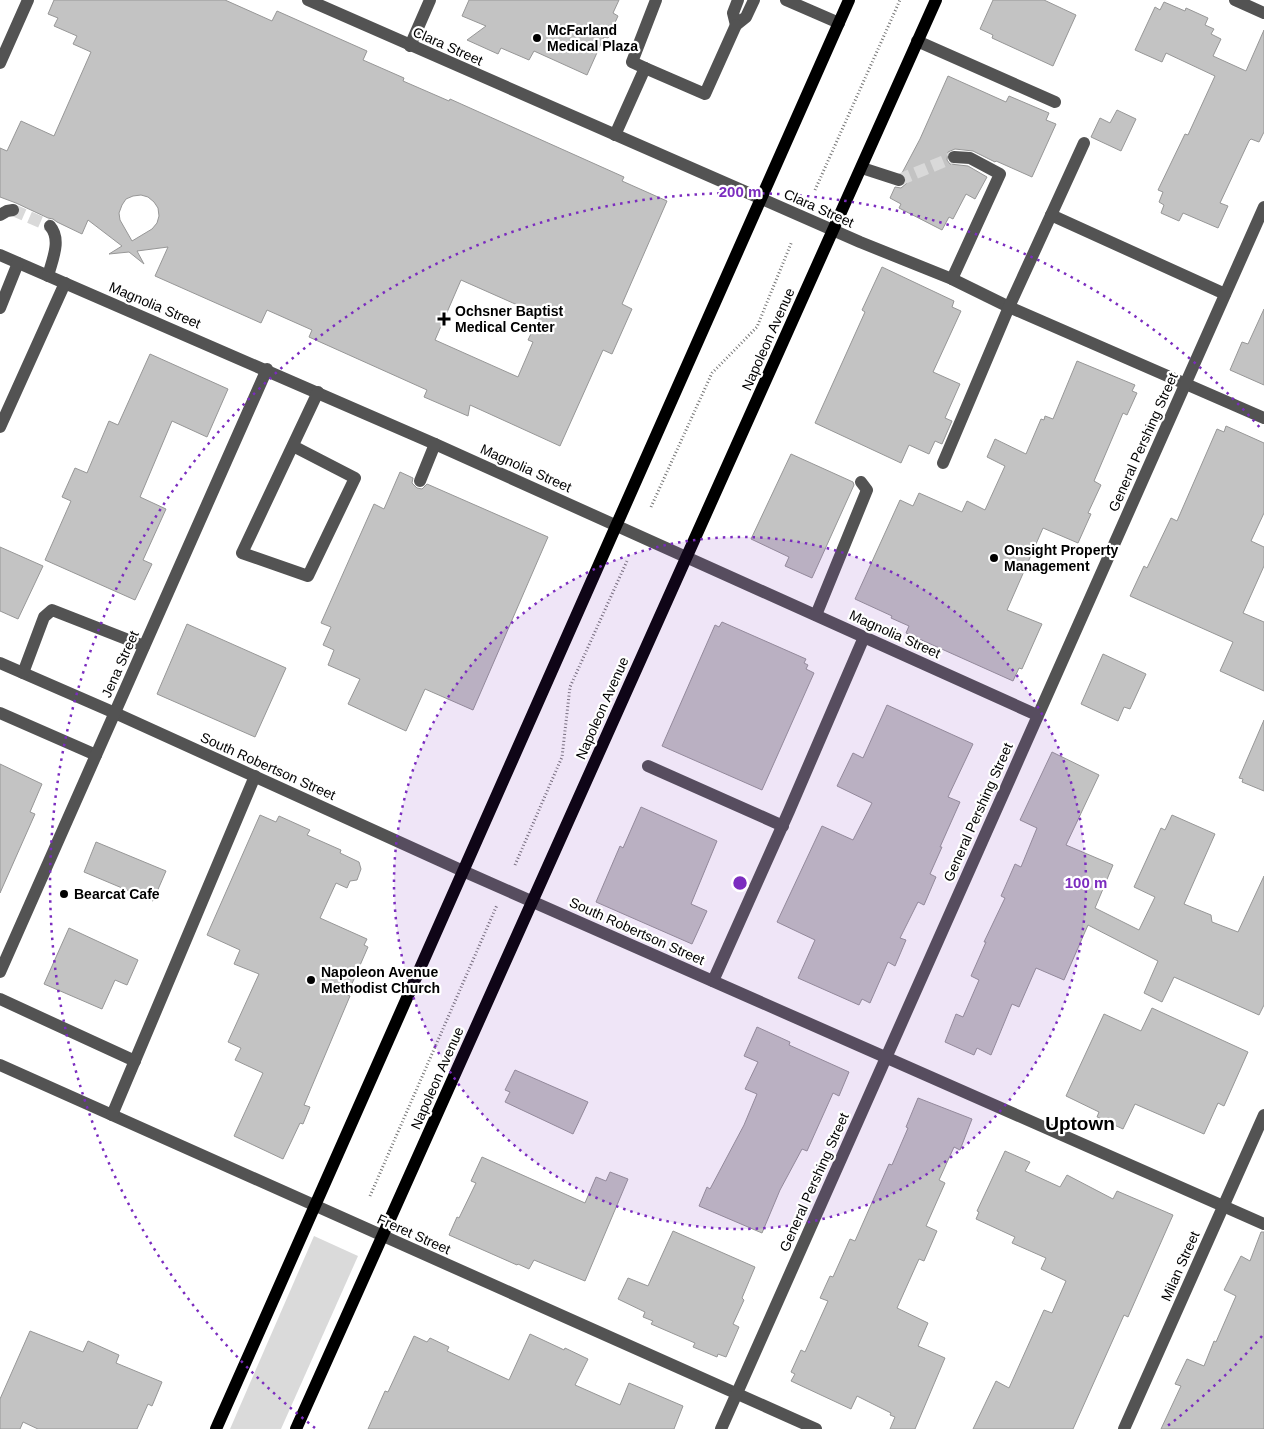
<svg xmlns="http://www.w3.org/2000/svg" width="1264" height="1429" font-family="Helvetica,sans-serif">
<rect width="100%" height="100%" fill="#fff"/>
<path fill="#dadada" d="M 314,1236 L 358,1256 L 281,1429 L 230,1429 Z"/>
<g fill="#c3c3c3" stroke="#979797" fill-rule="evenodd">
<path d="M 54,0 L 225,0 L 272,21 L 277,11 L 367,51 L 363,60 L 404,78 L 403,81 L 449,101 L 450,99 L 624,177 L 622,181 L 667,201 L 622,304 L 632,309 L 612,354 L 603,350 L 560,446 L 470,405 L 468,416 L 424,397 L 427,390 L 309,337 L 312,330 L 267,310 L 261,323 L 155,276 L 168,247 L 137,251 L 144,264 L 129,252 L 109,254 L 122,246 L 88,220 L 82,234 L 57,222 L 53,219 L 48,218 L 16,203 L 0,197 L 0,148 L 7,151 L 21,121 L 54,136 L 91,52 L 73,44 L 77,36 L 54,26 L 58,18 L 48,14 ZM 141,195 L 148,197 L 154,202 L 158,208 L 159,216 L 157,223 L 152,229 L 132,241 L 120,220 L 119,213 L 122,205 L 126,199 L 133,196 ZM 461,280 L 540,315 L 528,340 L 533,342 L 518,377 L 435,340 Z"/>
<path d="M 469,0 L 619,0 L 613,13 L 618,16 L 608,38 L 604,37 L 587,75 L 534,51 L 529,60 L 501,48 L 498,54 L 467,40 L 486,26 L 462,16 Z"/>
<path d="M 993,0 L 1044,0 L 1076,15 L 1053,66 L 992,38 L 993,35 L 980,29 Z"/>
<path d="M 1164,2 L 1185,11 L 1186,8 L 1208,18 L 1205,25 L 1214,29 L 1211,34 L 1221,39 L 1213,56 L 1246,71 L 1264,30 L 1264,132 L 1259,142 L 1251,139 L 1249,141 L 1220,203 L 1228,206 L 1218,228 L 1183,213 L 1179,221 L 1161,213 L 1164,205 L 1159,202 L 1163,192 L 1158,190 L 1185,134 L 1188,135 L 1215,76 L 1166,53 L 1162,62 L 1135,50 L 1155,7 L 1160,10 Z"/>
<path d="M 948,76 L 1006,102 L 1009,96 L 1049,113 L 1046,120 L 1056,124 L 1032,177 L 996,161 L 995,162 L 973,151 L 955,149 L 948,152 L 947,160 L 950,164 L 968,166 L 987,177 L 975,199 L 966,194 L 953,219 L 949,217 L 942,230 L 899,208 L 901,204 L 890,198 L 895,187 L 901,188 L 907,183 L 907,178 L 902,173 L 920,139 Z"/>
<path d="M 1117,110 L 1136,119 L 1121,151 L 1091,137 L 1100,118 L 1110,123 Z"/>
<path d="M 882,267 L 954,301 L 952,307 L 961,311 L 933,372 L 960,384 L 945,418 L 952,421 L 942,444 L 935,441 L 929,454 L 909,445 L 901,463 L 815,423 L 865,312 L 862,310 Z"/>
<path d="M 1264,309 L 1264,385 L 1230,370 L 1242,342 L 1248,344 Z"/>
<path d="M 150,354 L 228,389 L 207,437 L 172,421 L 140,497 L 166,509 L 143,560 L 152,564 L 135,600 L 45,560 L 71,501 L 62,497 L 75,468 L 87,473 L 109,421 L 118,425 Z"/>
<path d="M 1077,361 L 1135,385 L 1132,391 L 1137,393 L 1127,415 L 1123,413 L 1094,481 L 1101,485 L 1088,513 L 1091,514 L 1078,543 L 1043,528 L 1007,610 L 1042,624 L 1022,669 L 1019,668 L 1013,681 L 906,633 L 909,626 L 891,618 L 892,616 L 855,599 L 900,500 L 913,506 L 919,493 L 962,512 L 967,501 L 985,510 L 1005,466 L 987,457 L 995,439 L 1026,454 L 1041,419 L 1044,420 L 1045,416 L 1053,419 Z"/>
<path d="M 1226,426 L 1264,443 L 1264,513 L 1251,541 L 1264,547 L 1264,566 L 1243,613 L 1264,622 L 1264,691 L 1220,671 L 1233,642 L 1130,596 L 1144,566 L 1147,568 L 1171,518 L 1177,521 L 1217,429 L 1224,432 Z"/>
<path d="M 791,454 L 853,482 L 854,485 L 812,578 L 785,566 L 789,557 L 751,539 Z"/>
<path d="M 400,472 L 413,478 L 412,483 L 417,488 L 422,489 L 427,484 L 548,537 L 473,710 L 425,689 L 406,731 L 348,704 L 360,679 L 328,665 L 334,650 L 323,645 L 331,627 L 321,623 L 374,504 L 384,509 Z"/>
<path d="M 0,547 L 43,566 L 18,619 L 0,611 Z"/>
<path d="M 722,622 L 806,659 L 804,663 L 808,665 L 806,669 L 814,673 L 762,790 L 662,746 L 715,625 L 719,627 Z"/>
<path d="M 187,624 L 286,668 L 255,737 L 157,694 Z"/>
<path d="M 1103,654 L 1146,674 L 1130,709 L 1124,707 L 1118,721 L 1081,704 Z"/>
<path d="M 887,705 L 973,744 L 948,797 L 960,802 L 940,847 L 942,847 L 930,874 L 936,877 L 924,905 L 918,902 L 900,938 L 906,940 L 895,966 L 888,962 L 870,1003 L 862,999 L 859,1005 L 798,978 L 815,940 L 777,922 L 822,826 L 853,840 L 872,803 L 837,786 L 853,753 L 863,758 Z"/>
<path d="M 1264,720 L 1264,791 L 1242,782 L 1243,779 L 1239,778 Z"/>
<path d="M 1052,752 L 1099,775 L 1066,845 L 1113,865 L 1095,908 L 1139,930 L 1155,897 L 1134,887 L 1161,828 L 1165,830 L 1172,815 L 1215,834 L 1184,904 L 1211,915 L 1212,922 L 1238,932 L 1264,876 L 1264,1005 L 1259,1015 L 1174,977 L 1162,1002 L 1144,993 L 1158,961 L 1088,925 L 1064,980 L 1036,968 L 1019,1007 L 1012,1004 L 991,1055 L 977,1048 L 974,1055 L 945,1042 L 956,1014 L 963,1017 L 979,980 L 971,976 L 986,942 L 984,942 L 1005,898 L 1001,896 L 1015,864 L 1021,867 L 1037,828 L 1020,820 Z"/>
<path d="M 0,764 L 42,784 L 30,812 L 35,814 L 0,893 Z"/>
<path d="M 641,807 L 717,841 L 691,904 L 707,911 L 692,944 L 596,902 L 620,846 L 623,848 Z"/>
<path d="M 260,815 L 276,822 L 279,816 L 310,830 L 307,835 L 341,850 L 340,853 L 359,862 L 361,869 L 357,880 L 350,881 L 347,888 L 336,883 L 320,918 L 367,939 L 364,945 L 368,947 L 347,995 L 350,996 L 304,1105 L 310,1107 L 303,1124 L 300,1123 L 283,1159 L 234,1136 L 263,1073 L 235,1060 L 241,1048 L 228,1042 L 259,974 L 234,964 L 240,950 L 207,935 Z"/>
<path d="M 96,842 L 166,871 L 153,901 L 84,872 Z"/>
<path d="M 69,928 L 138,960 L 127,985 L 115,980 L 102,1009 L 44,984 Z"/>
<path d="M 1152,1008 L 1248,1052 L 1224,1106 L 1218,1103 L 1204,1134 L 1135,1104 L 1123,1129 L 1097,1117 L 1099,1112 L 1066,1096 L 1104,1014 L 1141,1031 Z"/>
<path d="M 757,1027 L 790,1042 L 789,1045 L 849,1072 L 839,1096 L 833,1093 L 807,1151 L 802,1149 L 780,1190 L 762,1233 L 699,1206 L 707,1187 L 710,1189 L 744,1125 L 757,1094 L 745,1089 L 758,1062 L 744,1056 Z"/>
<path d="M 515,1070 L 588,1102 L 573,1134 L 505,1102 L 510,1092 L 505,1090 Z"/>
<path d="M 918,1098 L 972,1119 L 960,1150 L 954,1147 L 939,1180 L 945,1183 L 926,1226 L 937,1231 L 924,1261 L 919,1259 L 897,1308 L 928,1323 L 918,1346 L 945,1358 L 915,1429 L 890,1429 L 895,1417 L 890,1415 L 891,1413 L 857,1396 L 851,1409 L 791,1381 L 795,1374 L 791,1372 L 801,1350 L 805,1352 L 828,1301 L 820,1298 L 830,1276 L 833,1277 L 850,1239 L 855,1241 L 889,1164 L 892,1165 L 908,1128 L 906,1127 Z"/>
<path d="M 1005,1151 L 1030,1162 L 1025,1171 L 1060,1187 L 1067,1175 L 1113,1199 L 1117,1191 L 1173,1215 L 1128,1317 L 1124,1315 L 1073,1429 L 973,1429 L 996,1381 L 1009,1388 L 1044,1310 L 1052,1313 L 1066,1281 L 1041,1269 L 1046,1258 L 1012,1243 L 1015,1237 L 976,1219 L 979,1212 L 977,1211 Z"/>
<path d="M 482,1157 L 585,1203 L 596,1177 L 606,1181 L 610,1172 L 628,1179 L 585,1281 L 534,1260 L 529,1269 L 518,1264 L 517,1265 L 449,1235 L 457,1217 L 459,1218 L 476,1183 L 471,1181 Z"/>
<path d="M 673,1231 L 755,1267 L 742,1298 L 744,1300 L 733,1324 L 739,1327 L 726,1357 L 718,1354 L 717,1357 L 693,1347 L 695,1343 L 651,1324 L 653,1321 L 643,1317 L 645,1312 L 618,1299 L 628,1278 L 648,1286 Z"/>
<path d="M 1261,1232 L 1264,1232 L 1264,1429 L 1161,1429 L 1181,1386 L 1175,1384 L 1187,1359 L 1204,1366 L 1214,1341 L 1216,1342 L 1236,1296 L 1224,1290 L 1241,1256 L 1250,1261 Z"/>
<path d="M 30,1331 L 83,1352 L 88,1341 L 119,1355 L 116,1363 L 162,1382 L 152,1406 L 148,1404 L 137,1429 L 38,1429 L 23,1422 L 20,1429 L 0,1429 L 0,1399 Z"/>
<path d="M 530,1334 L 560,1348 L 564,1350 L 565,1348 L 588,1359 L 575,1385 L 620,1405 L 629,1383 L 683,1406 L 674,1429 L 368,1429 L 385,1391 L 388,1392 L 414,1336 L 427,1342 L 430,1338 L 449,1347 L 447,1351 L 509,1380 Z"/>
</g>
<g fill="none" stroke-linecap="round" stroke-linejoin="round">
<g stroke="#d9d9d9" stroke-width="12" stroke-dasharray="12 6" stroke-linecap="butt">
<path d="M 899,180 L 954,157"/>
<path d="M 13,210 L 50,226"/>
</g>
<g stroke="#757575" stroke-width="3" stroke-dasharray="1 2.5" stroke-linecap="butt">
<path d="M 815,190 L 900,0"/>
<path d="M 651,507 L 712,373 L 757,327 L 792,241"/>
<path d="M 515,865 L 562,757 L 570,687 L 627,561"/>
<path d="M 370,1196 L 497,905"/>
</g>
<g stroke="#535353" stroke-width="12">
<path d="M 308,0 L 860,242 L 952,279 L 1009,307 L 1264,418"/>
<path d="M 738,0 L 733,13 L 736,25 L 746,17 L 754,0"/>
<path d="M 786,0 L 839,23"/>
<path d="M 1235,0 L 1264,13"/>
<path d="M 917,41 L 1055,102"/>
<path d="M 410,46 L 430,0"/>
<path d="M 0,63 L 28,0"/>
<path d="M 645,68 L 705,94 L 736,25"/>
<path d="M 615,135 L 645,68 L 632,62 L 656,0"/>
<path d="M 862,168 L 899,180"/>
<path d="M 0,215 L 7,211 L 13,210"/>
<path d="M 1051,215 L 1225,294"/>
<path d="M 0,255 L 435,444 L 1037,715"/>
<path d="M 48,276 C 52,260 62,240 50,226"/>
<path d="M 952,279 L 1000,174 L 970,158 L 954,157"/>
<path d="M 0,308 L 18,263"/>
<path d="M 0,427 L 65,283"/>
<path d="M 293,446 L 355,478 L 308,576 L 242,553 L 318,392"/>
<path d="M 943,463 L 1009,307 L 1084,143"/>
<path d="M 420,481 L 435,444"/>
<path d="M 816,615 L 867,490 L 861,482"/>
<path d="M 0,663 L 115,713 L 463,871 L 1264,1224"/>
<path d="M 23,673 L 44,617 L 52,610 L 144,646"/>
<path d="M 0,713 L 96,755"/>
<path d="M 648,766 L 783,826"/>
<path d="M 0,972 L 267,369"/>
<path d="M 713,981 L 789,811 L 864,637"/>
<path d="M 0,999 L 135,1061"/>
<path d="M 0,1065 L 816,1429"/>
<path d="M 112,1115 L 255,776"/>
<path d="M 721,1429 L 1264,207"/>
<path d="M 1124,1429 L 1264,1115"/>
</g>
<g stroke="#000" stroke-width="12">
<path d="M 216,1429 L 849,0"/>
<path d="M 296,1429 L 936,0"/>
</g>
</g>
<circle cx="740" cy="883" r="346" fill="#7b2cbf" fill-opacity=".12"/>
<g fill="none" stroke="#7b2cbf" stroke-width="2.5" stroke-dasharray="2.5 5">
<circle cx="740" cy="883" r="346"/>
<path d="M1262 1336A691 691 0 0 1 1165 1428M315 1428A691 691 0 1 1 1262 430"/>
</g>
<g fill="#000" stroke="#fff" stroke-width="2">
<circle cx="537" cy="38" r="5"/>
<path d="M441.5 311.5h5v5h5v5h-5v5h-5v-5h-5v-5h5z"/>
<circle cx="994" cy="558" r="5"/>
<circle cx="64" cy="894" r="5"/>
<circle cx="311" cy="980" r="5"/>
</g>
<g text-anchor="middle" dominant-baseline="central" stroke-width="4.5" stroke-linejoin="round" paint-order="stroke">
<g font-size="14" font-weight="bold" fill="#000" stroke="#fff" text-anchor="start">
<text x="547" y="30">McFarland<tspan x="547" dy="16">Medical Plaza</tspan></text>
<text x="455" y="311">Ochsner Baptist<tspan x="455" dy="16">Medical Center</tspan></text>
<text x="1004" y="550">Onsight Property<tspan x="1004" dy="16">Management</tspan></text>
<text x="74" y="894">Bearcat Cafe</text>
<text x="321" y="972">Napoleon Avenue<tspan x="321" dy="16">Methodist Church</tspan></text>
</g>
<g font-size="14" fill="#000" stroke="#fff">
<text transform="translate(448 46) rotate(24)">Clara Street</text>
<text transform="translate(819 208) rotate(24)">Clara Street</text>
<text transform="translate(155 305) rotate(23)">Magnolia Street</text>
<text transform="translate(768 339) rotate(-66)">Napoleon Avenue</text>
<text transform="translate(1143 442) rotate(-66)">General Pershing Street</text>
<text transform="translate(526 468) rotate(24)">Magnolia Street</text>
<text transform="translate(895 634) rotate(24)">Magnolia Street</text>
<text transform="translate(120 664) rotate(-66)">Jena Street</text>
<text transform="translate(602 708) rotate(-66)">Napoleon Avenue</text>
<text transform="translate(268 766) rotate(24)">South Robertson Street</text>
<text transform="translate(978 812) rotate(-66)">General Pershing Street</text>
<text transform="translate(637 931) rotate(24)">South Robertson Street</text>
<text transform="translate(437 1078) rotate(-66)">Napoleon Avenue</text>
<text transform="translate(814 1182) rotate(-66)">General Pershing Street</text>
<text transform="translate(414 1234) rotate(24)">Freret Street</text>
<text transform="translate(1180 1266) rotate(-66)">Milan Street</text>
</g>
<g font-size="19" font-weight="bold" fill="#000" stroke="#fff">
<text x="1080" y="1123">Uptown</text>
</g>
</g>
<circle cx="740" cy="883" r="8" fill="#7b2cbf" stroke="#fff" stroke-width="2.5"/>
<g font-size="15" text-anchor="middle" font-weight="bold" fill="#7b2cbf" stroke="#fff" stroke-width="4.5" stroke-linejoin="round" paint-order="stroke">
<text x="740" y="197">200 m</text>
<text x="1086" y="888">100 m</text>
</g>
</svg>
